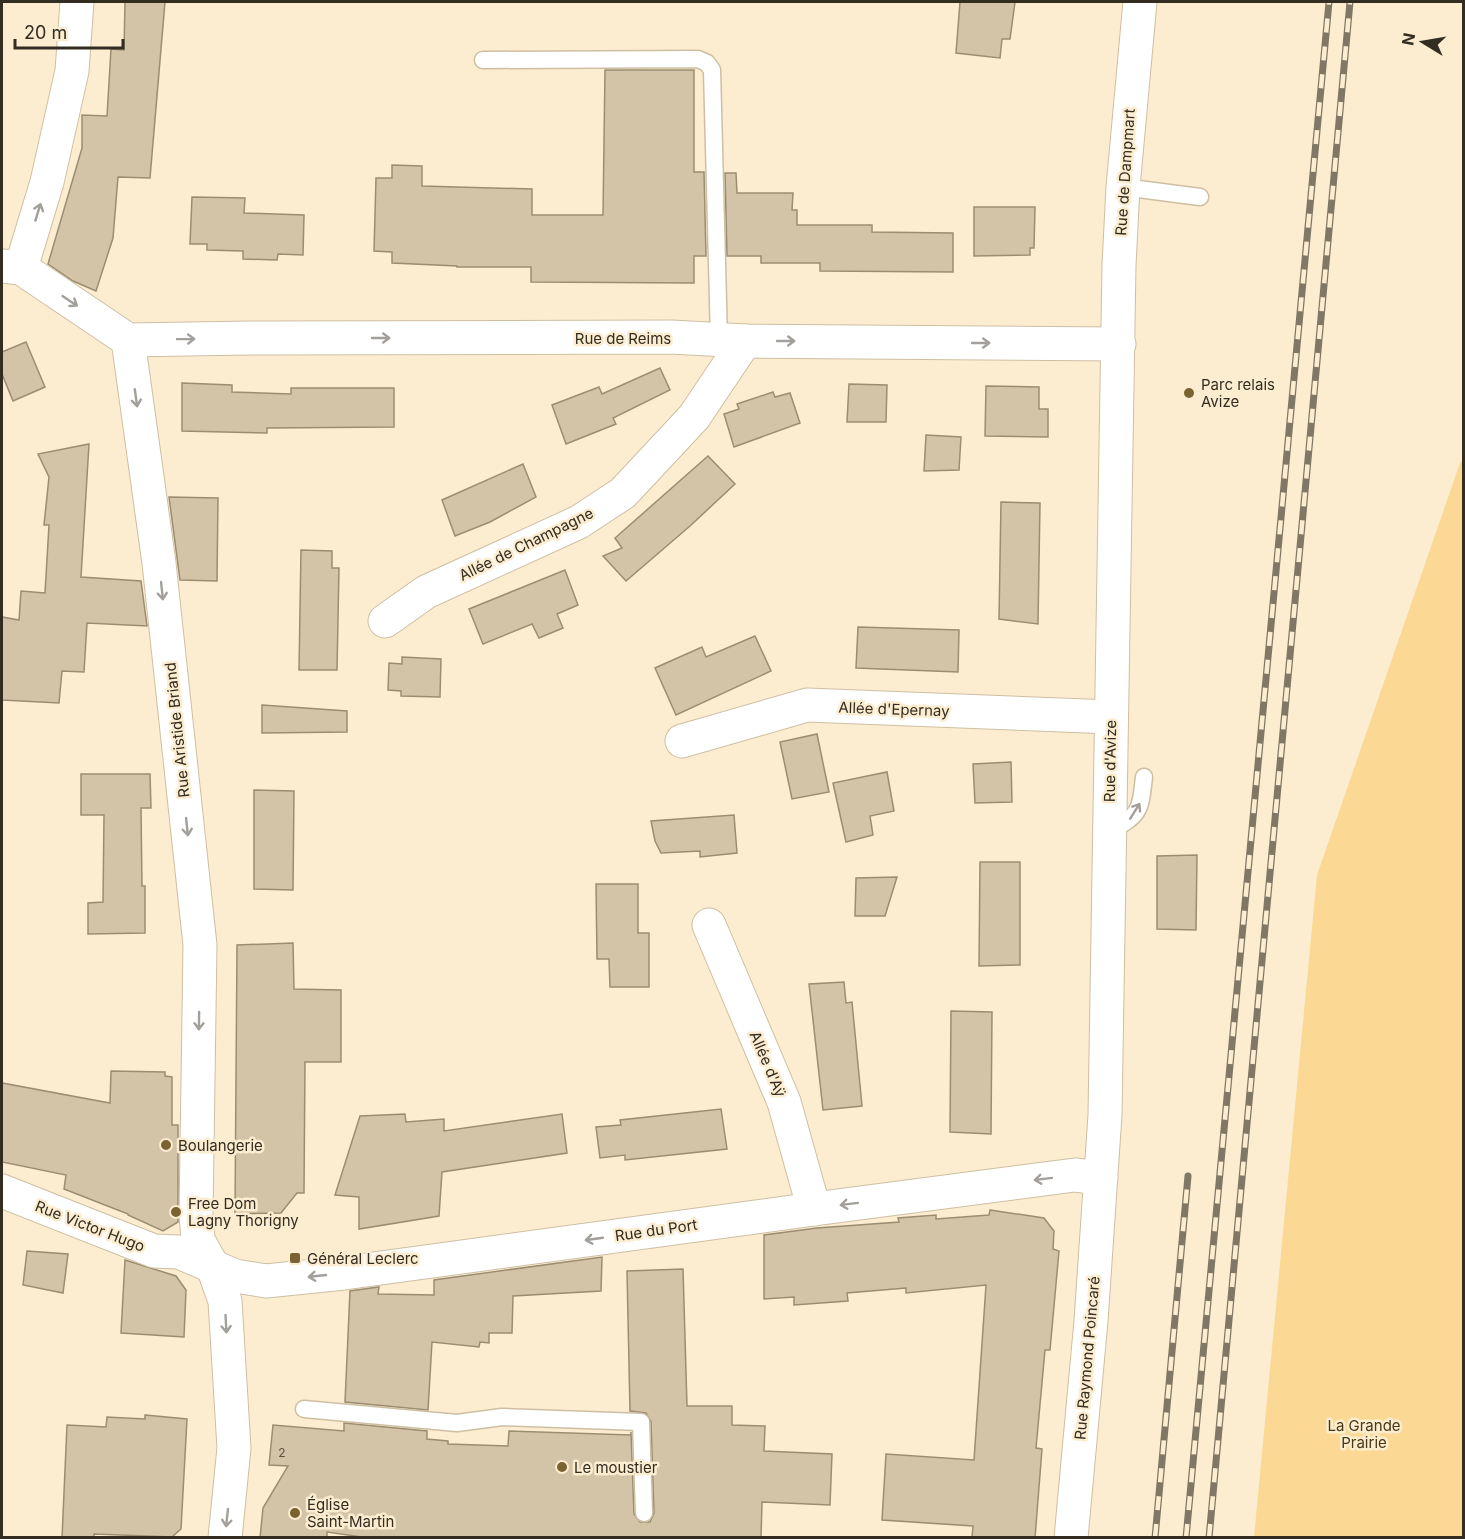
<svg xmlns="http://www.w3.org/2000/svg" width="1465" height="1539" font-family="Inter,sans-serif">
<rect width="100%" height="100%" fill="#fcedd0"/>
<path fill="#fcd895" d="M 1463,460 L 1463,1537 L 1254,1537 L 1317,875 L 1460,463 Z"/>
<g fill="#d3c4a8" stroke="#9b8d72" stroke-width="1.5">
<path d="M 125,2 L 165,2 L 150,178 L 118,177 L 113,238 L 96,291 L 73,281 L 48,264 L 82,148 L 82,115 L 107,116 L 111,49 L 124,50 Z"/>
<path d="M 960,2 L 1015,2 L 1010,39 L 1002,39 L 1000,58 L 956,53 Z"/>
<path d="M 605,70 L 694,70 L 694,172 L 704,172 L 706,256 L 694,256 L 694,283 L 531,282 L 531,267 L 457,267 L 457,266 L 392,263 L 392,252 L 374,251 L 376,178 L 392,178 L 392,165 L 422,166 L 422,186 L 532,189 L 532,215 L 603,215 Z"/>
<path d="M 725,173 L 736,173 L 737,193 L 793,193 L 792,210 L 797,210 L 797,225 L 872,225 L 872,232 L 953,233 L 953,272 L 820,271 L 820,263 L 761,263 L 761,256 L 727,256 Z"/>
<path d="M 192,197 L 245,198 L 244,213 L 304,215 L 303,255 L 278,254 L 277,260 L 243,259 L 243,251 L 207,250 L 207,244 L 190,244 Z"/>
<path d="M 974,207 L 1035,207 L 1034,248 L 1030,248 L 1030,255 L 974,256 Z"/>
<path d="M 26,342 L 45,387 L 13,401 L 2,374 L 2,352 Z"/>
<path d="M 660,368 L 670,390 L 613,418 L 616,424 L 566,444 L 552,405 L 599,387 L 602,394 Z"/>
<path d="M 182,383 L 232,385 L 232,392 L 291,394 L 291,388 L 394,388 L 394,427 L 267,428 L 267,433 L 182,431 Z"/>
<path d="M 849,384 L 887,385 L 886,422 L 847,422 Z"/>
<path d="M 986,386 L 1039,387 L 1039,409 L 1048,409 L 1048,437 L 985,436 Z"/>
<path d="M 773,392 L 775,397 L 790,393 L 800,423 L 734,447 L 724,414 L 739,409 L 737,404 Z"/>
<path d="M 926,435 L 961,437 L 959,470 L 924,471 Z"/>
<path d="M 89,444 L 81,577 L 141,581 L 147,626 L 87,623 L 84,672 L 62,671 L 59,703 L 2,700 L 2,617 L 19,620 L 21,591 L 45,593 L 49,525 L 44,525 L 49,477 L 38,454 Z"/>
<path d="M 708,456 L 735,484 L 690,526 L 626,581 L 603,556 L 622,548 L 615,538 Z"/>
<path d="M 523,464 L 536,497 L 490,522 L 455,536 L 442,500 Z"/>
<path d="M 169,497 L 218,498 L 217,581 L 180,580 Z"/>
<path d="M 1001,502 L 1040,503 L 1038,624 L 999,619 Z"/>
<path d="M 301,550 L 332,551 L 332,568 L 339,568 L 337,670 L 299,670 Z"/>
<path d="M 565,570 L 578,605 L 557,614 L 563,628 L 539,638 L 532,624 L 483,644 L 469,609 Z"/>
<path d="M 858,627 L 959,630 L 958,672 L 856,668 Z"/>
<path d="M 755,636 L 771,671 L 676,715 L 655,668 L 702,647 L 706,657 Z"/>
<path d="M 402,657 L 441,659 L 440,697 L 401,696 L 401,691 L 388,690 L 389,663 L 402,664 Z"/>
<path d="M 262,705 L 347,711 L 347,732 L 262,733 Z"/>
<path d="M 817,734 L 829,792 L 792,799 L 780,742 Z"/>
<path d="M 1011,762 L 1012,802 L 975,803 L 973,764 Z"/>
<path d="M 887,772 L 894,811 L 870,816 L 873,835 L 846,842 L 833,783 Z"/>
<path d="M 81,774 L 150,774 L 151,808 L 141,808 L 142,886 L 145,886 L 145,933 L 88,934 L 88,903 L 103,902 L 104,815 L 81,815 Z"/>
<path d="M 254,790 L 294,791 L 293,890 L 254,889 Z"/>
<path d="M 734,815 L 737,853 L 700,857 L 700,851 L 661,853 L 655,841 L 651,821 Z"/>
<path d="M 1197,855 L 1196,930 L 1157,929 L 1157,856 Z"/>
<path d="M 980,862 L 1020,862 L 1020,965 L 979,966 Z"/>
<path d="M 897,877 L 885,916 L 855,916 L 856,878 Z"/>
<path d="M 596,884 L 638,884 L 638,933 L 649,933 L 649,987 L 610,987 L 609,959 L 597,959 Z"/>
<path d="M 293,943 L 294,989 L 341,990 L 341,1062 L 305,1062 L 304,1193 L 297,1193 L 281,1213 L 235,1214 L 237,945 Z"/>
<path d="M 844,982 L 846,1003 L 852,1002 L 862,1106 L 823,1110 L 809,984 Z"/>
<path d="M 951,1011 L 992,1012 L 991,1134 L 950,1132 Z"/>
<path d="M 111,1071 L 165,1072 L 165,1076 L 172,1077 L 172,1125 L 178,1125 L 178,1222 L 163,1231 L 128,1215 L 128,1214 L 64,1189 L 66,1175 L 2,1162 L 2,1083 L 110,1103 Z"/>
<path d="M 721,1109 L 727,1149 L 625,1160 L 625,1155 L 600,1158 L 596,1127 L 621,1125 L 620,1120 Z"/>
<path d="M 405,1114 L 406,1122 L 444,1119 L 444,1131 L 562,1114 L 567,1153 L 442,1172 L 439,1216 L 359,1229 L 359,1197 L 335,1195 L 360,1116 Z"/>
<path d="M 990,1210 L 1044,1218 L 1054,1231 L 1053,1249 L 1059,1251 L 1050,1350 L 1045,1350 L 1036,1448 L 1042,1449 L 1035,1538 L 972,1538 L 973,1526 L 882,1520 L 886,1454 L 974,1460 L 986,1285 L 906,1293 L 906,1288 L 847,1293 L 848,1301 L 794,1305 L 794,1297 L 764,1299 L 764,1235 L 817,1228 L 899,1222 L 898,1218 L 936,1215 L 936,1219 L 989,1215 Z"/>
<path d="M 27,1251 L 68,1254 L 63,1293 L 23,1285 Z"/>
<path d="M 602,1257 L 601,1291 L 513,1296 L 512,1333 L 489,1333 L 489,1343 L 480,1342 L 479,1347 L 432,1342 L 428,1410 L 345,1402 L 350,1291 L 379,1287 L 378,1294 L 434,1295 L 434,1280 Z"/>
<path d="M 125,1260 L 176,1276 L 186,1290 L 184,1337 L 121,1333 Z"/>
<path d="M 683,1269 L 687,1406 L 732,1406 L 732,1425 L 765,1426 L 764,1451 L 832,1454 L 830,1505 L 762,1502 L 761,1538 L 369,1538 L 327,1532 L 327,1538 L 260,1538 L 263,1508 L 288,1466 L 269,1465 L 273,1425 L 344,1431 L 344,1423 L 427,1431 L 427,1439 L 448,1441 L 448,1444 L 508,1446 L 509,1431 L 631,1435 L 631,1432 L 634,1514 L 640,1522 L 650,1522 L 654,1513 L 651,1422 L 646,1413 L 630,1411 L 627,1271 Z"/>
<path d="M 145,1415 L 187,1419 L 181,1529 L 172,1537 L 94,1534 L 94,1538 L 62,1538 L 67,1425 L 106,1427 L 107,1417 L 145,1419 Z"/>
</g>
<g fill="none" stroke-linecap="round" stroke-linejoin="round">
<g stroke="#cebfa3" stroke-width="19">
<g id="lane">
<path d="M 483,60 L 698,59 L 707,63 L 712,70 L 719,340"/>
<path d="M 1123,187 L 1200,197"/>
<path d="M 1109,832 C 1140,814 1140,813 1144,777"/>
<path d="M 304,1409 L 457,1423 L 502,1417 L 641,1422 L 644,1513"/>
</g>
</g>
<g stroke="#cebfa3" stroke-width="35">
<g id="street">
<path d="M 2,266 L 21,268 L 128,340 L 159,563 L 200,945 L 196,1215 L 198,1240 L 213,1267 L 225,1301 L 234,1448 L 225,1538"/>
<path d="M 21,268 L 47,182 L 72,71 L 77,2"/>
<path d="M 128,340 L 250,338 L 671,337 L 745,341 L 1119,344"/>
<path d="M 385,621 L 426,592 L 579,522 L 623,493 L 694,417 L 745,341"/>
<path d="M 682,741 L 807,705 L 1111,717"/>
<path d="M 709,925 L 784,1102 L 814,1209"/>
<path d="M 2,1191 L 154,1251 L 179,1252 L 235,1276 L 266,1281 L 344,1273 L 814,1209 L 1075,1175 L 1101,1178"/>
</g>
</g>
<g stroke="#cebfa3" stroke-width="35">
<path id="secondary" d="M 1071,1538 L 1091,1321 L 1105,1115 L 1119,265 L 1123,187 L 1140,2"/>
</g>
<use href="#lane" stroke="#fff" stroke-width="16"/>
<use href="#street" stroke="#fff" stroke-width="33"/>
<use href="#secondary" stroke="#fff" stroke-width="33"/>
<g stroke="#807765" stroke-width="7">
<g id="rail">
<path d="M 1155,1538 L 1188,1176"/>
<path d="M 1186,1538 L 1329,2"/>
<path d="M 1209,1538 L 1350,2"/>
</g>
</g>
<use href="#rail" stroke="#fcedd0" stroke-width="4.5" stroke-dasharray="14" stroke-linecap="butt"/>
</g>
<defs><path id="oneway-shaft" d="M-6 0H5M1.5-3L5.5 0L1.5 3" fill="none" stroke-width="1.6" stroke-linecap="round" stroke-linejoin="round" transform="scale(1.5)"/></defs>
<g stroke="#a3a09b">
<use href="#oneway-shaft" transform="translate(38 212) rotate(-73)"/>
<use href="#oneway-shaft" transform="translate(70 301) rotate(34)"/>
<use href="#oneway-shaft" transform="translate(381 338)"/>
<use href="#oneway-shaft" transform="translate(186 339) rotate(-1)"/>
<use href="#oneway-shaft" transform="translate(786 341)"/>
<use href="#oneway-shaft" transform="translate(981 343)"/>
<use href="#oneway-shaft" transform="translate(136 398) rotate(82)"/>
<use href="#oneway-shaft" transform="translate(162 591) rotate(84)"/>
<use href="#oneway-shaft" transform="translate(1135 811) rotate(-58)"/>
<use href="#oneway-shaft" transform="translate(187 827) rotate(84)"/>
<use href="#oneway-shaft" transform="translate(199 1021) rotate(91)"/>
<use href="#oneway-shaft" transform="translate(1043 1179) rotate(173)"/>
<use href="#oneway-shaft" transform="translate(849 1204) rotate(173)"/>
<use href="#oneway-shaft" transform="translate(594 1239) rotate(172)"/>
<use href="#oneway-shaft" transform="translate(317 1276) rotate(174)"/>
<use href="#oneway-shaft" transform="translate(226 1324) rotate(87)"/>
<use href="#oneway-shaft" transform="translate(227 1518) rotate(96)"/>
</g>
<g fill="#7a6232" stroke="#fcedd0" stroke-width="2">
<circle cx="1189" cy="393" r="6"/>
<circle cx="166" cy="1145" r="6"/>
<circle cx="176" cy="1212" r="6"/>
<rect x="289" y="1252" width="12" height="12" rx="3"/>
<circle cx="562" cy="1467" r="6"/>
<circle cx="295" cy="1513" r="6"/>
</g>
<g text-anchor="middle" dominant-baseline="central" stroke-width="5" stroke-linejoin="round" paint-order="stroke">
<g font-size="12" fill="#5a5243">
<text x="282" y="1452">2</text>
</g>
<g font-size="15" fill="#322c21" stroke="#fcedd0">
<text transform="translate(1125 172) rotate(-86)">Rue de Dampmart</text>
<text x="623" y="338">Rue de Reims</text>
<text transform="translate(526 544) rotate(-26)">Allée de Champagne</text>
<text transform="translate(894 709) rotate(2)">Allée d'Epernay</text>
<text transform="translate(177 730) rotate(-96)">Rue Aristide Briand</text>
<text transform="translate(1110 761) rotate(-89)">Rue d'Avize</text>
<text transform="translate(768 1064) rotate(67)">Allée d'Aÿ</text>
<text transform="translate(90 1226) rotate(21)">Rue Victor Hugo</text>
<text transform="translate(656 1230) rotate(-8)">Rue du Port</text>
<text transform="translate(1087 1358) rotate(-85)">Rue Raymond Poincaré</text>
</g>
<g font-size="15" fill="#322c21" stroke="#fcedd0" text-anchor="start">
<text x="1201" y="384">Parc relais<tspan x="1201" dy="17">Avize</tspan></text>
<text x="178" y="1145">Boulangerie</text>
<text x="188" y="1203">Free Dom<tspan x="188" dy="17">Lagny Thorigny</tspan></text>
<text x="307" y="1258">Général Leclerc</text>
<text x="574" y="1467">Le moustier</text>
<text x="307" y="1504">Église<tspan x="307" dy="17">Saint-Martin</tspan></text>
</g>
<g font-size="15" fill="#493814" stroke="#fcedd0">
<text x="1364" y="1425">La Grande<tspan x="1364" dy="17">Prairie</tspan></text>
</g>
</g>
<rect width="1465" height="1539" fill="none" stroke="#322c21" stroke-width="6"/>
<g transform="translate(1423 42) rotate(281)" stroke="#fcedd0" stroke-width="4.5" paint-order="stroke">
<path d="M0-4.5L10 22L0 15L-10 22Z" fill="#322c21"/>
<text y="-9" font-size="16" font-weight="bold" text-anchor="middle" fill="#322c21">N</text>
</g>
<path d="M15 39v9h108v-9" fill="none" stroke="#322c21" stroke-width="3"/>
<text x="24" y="39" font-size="18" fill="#322c21" stroke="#fcedd0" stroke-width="4.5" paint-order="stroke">20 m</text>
</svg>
